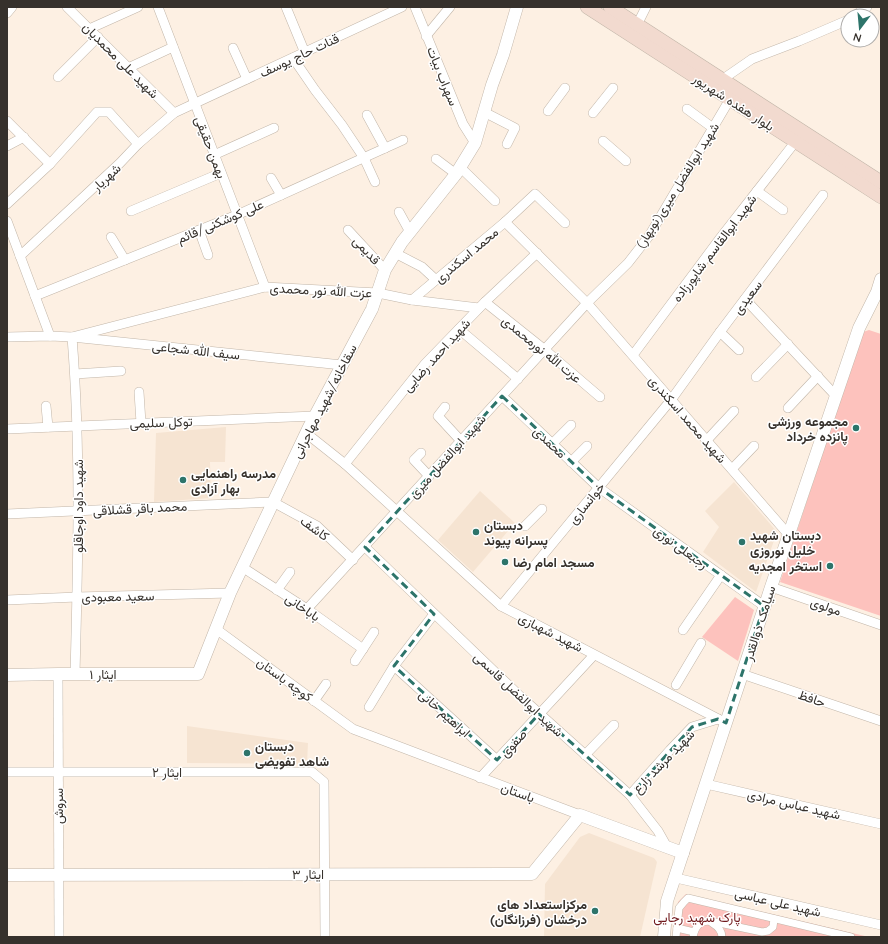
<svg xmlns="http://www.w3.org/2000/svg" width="888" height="944" font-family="Quicksand,Vazirmatn,sans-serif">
<rect width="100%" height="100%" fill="#fdf0e3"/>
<g fill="#f6e4d2">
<path d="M 226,427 L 225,462 L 210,462 L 211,498 L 154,502 L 156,433 Z"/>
<path d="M 734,482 L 777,532 L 756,592 L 703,552 L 719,527 L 705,511 Z"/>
<path d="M 480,491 L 515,523 L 473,572 L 438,540 Z"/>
<path d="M 187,726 L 308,743 L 307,764 L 187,763 Z"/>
<path d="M 589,833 L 654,858 L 657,862 L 640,937 L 544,937 L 545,884 L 580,837 Z"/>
</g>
<g fill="#fdc2bd">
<path d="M 869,330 L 881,334 L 881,616 L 780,582 L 863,332 Z"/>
<path d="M 735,597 L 754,610 L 738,661 L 702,637 Z"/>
<path d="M 686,894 L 869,937 L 675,937 L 678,902 Z"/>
</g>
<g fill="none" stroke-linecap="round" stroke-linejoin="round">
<g stroke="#c2b6a9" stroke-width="8">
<g id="pedestrian">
<path d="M 712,923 C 717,926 722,930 722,937"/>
<path d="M 677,928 L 694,932"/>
<path d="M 676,937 L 679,908 L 684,902 L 688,898 L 851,937"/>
<path d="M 693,937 C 695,927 699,921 710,921 L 762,932 L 768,931 L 773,927 L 774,919"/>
</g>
</g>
<g stroke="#c2b6a9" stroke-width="10">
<g id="minor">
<path d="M 67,7 L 174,113"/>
<path d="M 158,7 L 265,287"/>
<path d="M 286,7 L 305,53"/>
<path d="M 415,7 L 463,124 L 475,143"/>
<path d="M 7,13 L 12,7"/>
<path d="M 854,16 L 867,7"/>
<path d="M 637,25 L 646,7"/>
<path d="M 89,29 L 138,7"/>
<path d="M 426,36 L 450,7"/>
<path d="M 233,48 L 247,79"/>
<path d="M 293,58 L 315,90 L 342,125 L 364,158 L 375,182"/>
<path d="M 128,68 L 173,47"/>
<path d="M 58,77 L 98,37"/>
<path d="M 723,79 L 752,59 L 799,41 L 848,20"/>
<path d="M 687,109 L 713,128"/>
<path d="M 548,111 L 565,88"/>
<path d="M 484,112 L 515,128 L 507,144"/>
<path d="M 593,113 L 613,88"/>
<path d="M 367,115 L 385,148"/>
<path d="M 7,121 L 50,164"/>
<path d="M 603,141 L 626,161"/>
<path d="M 7,146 L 24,137"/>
<path d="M 214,155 L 274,128"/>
<path d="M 436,159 L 456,174"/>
<path d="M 460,167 L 495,201"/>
<path d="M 271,178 L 281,195"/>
<path d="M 757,191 L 783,210"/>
<path d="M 7,204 L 50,164 L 97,112 L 109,112 L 138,144"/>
<path d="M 131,211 L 221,173"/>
<path d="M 399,212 L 410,232"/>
<path d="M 7,221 L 50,336"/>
<path d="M 505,222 L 535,194 L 565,223"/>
<path d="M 199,230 L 208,255"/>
<path d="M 348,230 L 385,270"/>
<path d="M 111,237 L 125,260"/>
<path d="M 395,253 L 422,267 L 436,280"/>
<path d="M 20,256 L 120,163 L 138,144 L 174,113 L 402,7"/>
<path d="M 35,296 L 237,215 L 403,140"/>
<path d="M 745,299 L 836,396"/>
<path d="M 412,300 L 505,222 L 587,303 L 788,534"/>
<path d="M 485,302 L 545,350 L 600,397"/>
<path d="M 459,329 L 518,379"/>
<path d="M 720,332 L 739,350"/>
<path d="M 7,337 L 50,336 L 72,337 L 342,365"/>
<path d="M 633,355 L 721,237 L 796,141"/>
<path d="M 75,374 L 121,371"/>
<path d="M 756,377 L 788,344"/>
<path d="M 139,392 L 141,423"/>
<path d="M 502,396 L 598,487 L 764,606"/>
<path d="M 46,406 L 48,427"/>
<path d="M 445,407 L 438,416 L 461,441"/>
<path d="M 788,408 L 818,376"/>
<path d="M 7,429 L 315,416"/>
<path d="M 306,433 L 345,464 L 501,606 L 726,723"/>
<path d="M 707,440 L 734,411"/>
<path d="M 552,444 L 571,425"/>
<path d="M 421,453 L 414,460 L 429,476"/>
<path d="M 571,462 L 587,446"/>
<path d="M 345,464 L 424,365 L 485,302 L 537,253"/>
<path d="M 732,469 L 754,446"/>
<path d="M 7,514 L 273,502 L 317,526 L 353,560"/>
<path d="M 525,526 L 542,509"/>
<path d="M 365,547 L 520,696 L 630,795 L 658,831 L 667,847"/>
<path d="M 242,567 L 307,609 L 363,649"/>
<path d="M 771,587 L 881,625"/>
<path d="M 277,590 L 290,572"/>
<path d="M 7,600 L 77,597 L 230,593"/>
<path d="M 501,606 L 671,400 L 720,332 L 823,195"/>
<path d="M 307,609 L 587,303 L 628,263 L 649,236 L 730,99"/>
<path d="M 216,629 L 353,729 L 580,815"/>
<path d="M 683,630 L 721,575"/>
<path d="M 355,661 L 374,632"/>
<path d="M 394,666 L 497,760"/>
<path d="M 58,674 L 59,937"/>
<path d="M 75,674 C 78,562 81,449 72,337 L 265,287 L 378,293 L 412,300 L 479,308"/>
<path d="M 742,674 L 881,721"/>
<path d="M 676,685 L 701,643"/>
<path d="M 314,701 L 326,684"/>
<path d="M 369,707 L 394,666 L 434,614"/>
<path d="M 585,755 L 614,725"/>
<path d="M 7,772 L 312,772 L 324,782 L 325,937"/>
<path d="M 480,778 L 594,655"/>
<path d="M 706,784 L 881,824"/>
<path d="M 630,795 L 670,750 L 692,727 L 718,719"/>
<path d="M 676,878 L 881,925"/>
</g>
</g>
<g stroke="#c2b6a9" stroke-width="13">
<g id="tertiary">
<path d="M 7,675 L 58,674 L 198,674 L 230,593 L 309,427 L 372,309 L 385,270 L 402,242 L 456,174 L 475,143 L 492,85 L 503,55 L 517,7"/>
<path d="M 7,875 L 532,874 L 580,815 L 683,853"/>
<path d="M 664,937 L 667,901 L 771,587 L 859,328 L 877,292 L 881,279"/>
</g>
</g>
<g stroke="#c2b6a9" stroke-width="14">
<g id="secondary">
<path d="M 587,7 L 835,167 L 881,197"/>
<path d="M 610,7 L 881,182"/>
</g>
</g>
<use href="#pedestrian" stroke="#fff" stroke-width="7"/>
<use href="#minor" stroke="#fff" stroke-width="9"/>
<use href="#tertiary" stroke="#fff" stroke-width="12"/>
<use href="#secondary" stroke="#f2dacf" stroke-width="13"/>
</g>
<path fill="none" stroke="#2d746a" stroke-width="3" stroke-dasharray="8 5" stroke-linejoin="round" d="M 502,396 L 598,487 L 764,606 L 726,723 L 718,719 L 692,727 L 630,795 L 539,714 L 497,760 L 394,666 L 434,614 L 365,547 Z"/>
<g fill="#2d746a" stroke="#fff" stroke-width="1.5">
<circle cx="856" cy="428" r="4"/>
<circle cx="183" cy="480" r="4"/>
<circle cx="476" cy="532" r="4"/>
<circle cx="742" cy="542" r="4"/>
<circle cx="505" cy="562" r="4"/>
<circle cx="830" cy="566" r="4"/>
<circle cx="247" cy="753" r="4"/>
<circle cx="595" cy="911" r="4"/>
</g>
<g text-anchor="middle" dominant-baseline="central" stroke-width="3" stroke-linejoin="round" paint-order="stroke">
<g font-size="13" fill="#36312c" stroke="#fff">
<text transform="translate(299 55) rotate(-25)">قنات حاج یوسف</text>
<text transform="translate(121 60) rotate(45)">شهید علی محمدیان</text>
<text transform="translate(443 76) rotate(68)">سهراب بیات</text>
<text transform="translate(734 102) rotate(33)">بلوار هفده شهریور</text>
<text transform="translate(211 147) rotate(69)">بهمن حقیقی</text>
<text transform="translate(106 177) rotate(-43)">شهریار</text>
<text transform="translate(677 185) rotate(-58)">شهید ابوالفضل میری(نوبهار)</text>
<text transform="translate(220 221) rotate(-23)">علی کوشکنی/قائم</text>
<text transform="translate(714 248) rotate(-53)">شهید ابوالقاسم شاپورزاده</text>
<text transform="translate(367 250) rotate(47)">قدیمی</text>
<text transform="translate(466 255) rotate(-40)">محمد اسکندری</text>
<text transform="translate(321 290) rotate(3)">عزت الله نور محمدی</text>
<text transform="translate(747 297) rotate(-53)">سعیدی</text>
<text transform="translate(542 349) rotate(39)">عزت الله نورمحمدی</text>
<text transform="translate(196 350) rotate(6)">سیف الله شجاعی</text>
<text transform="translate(436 355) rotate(-48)">شهید احمد رضایی</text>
<text transform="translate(324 401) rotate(-63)">سقاخانه/شهید مهاجرانی</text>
<text transform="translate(688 419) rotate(49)">شهید محمد اسکندری</text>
<text transform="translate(161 422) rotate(-2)">توکل سلیمی</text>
<text transform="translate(550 442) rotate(43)">محمدی</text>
<text transform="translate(447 456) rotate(-48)">شهید ابوالفضل میری</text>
<text transform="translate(586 503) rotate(-51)">خوانساری</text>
<text transform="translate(78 506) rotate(-90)">شهید داود اوجاقلو</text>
<text transform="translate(140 508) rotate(-3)">محمد باقر قشلاقی</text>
<text transform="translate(315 528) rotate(36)">کاشف</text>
<text transform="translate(681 547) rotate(36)">رجبعلی نوری</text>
<text transform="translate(118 596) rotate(-1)">سعید معبودی</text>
<text transform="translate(826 606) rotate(19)">مولوی</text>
<text transform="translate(303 607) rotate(34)">باباخانی</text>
<text transform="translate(759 623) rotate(-72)">سیامک ذوالقدر</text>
<text transform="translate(551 632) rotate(27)">شهید شهبازی</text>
<text x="103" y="674">ایثار ۱</text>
<text transform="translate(285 679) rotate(36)">کوچه باستان</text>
<text transform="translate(519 694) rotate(43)">شهید ابوالفضل قاسمی</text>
<text transform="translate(812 698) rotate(19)">حافظ</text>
<text transform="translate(445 713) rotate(42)">ابراهیم خانی</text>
<text transform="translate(513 743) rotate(-47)">صفوی</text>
<text transform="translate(663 761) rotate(-46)">شهید مرشد زارع</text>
<text x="167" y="772">ایثار ۲</text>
<text transform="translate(518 792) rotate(20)">باستان</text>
<text transform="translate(794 804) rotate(13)">شهید عباس مرادی</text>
<text transform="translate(58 806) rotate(-90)">سروش</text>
<text x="308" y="874">ایثار ۳</text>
<text transform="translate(778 902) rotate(13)">شهید علی عباسی</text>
</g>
<g font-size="13" font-weight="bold" fill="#36312c" stroke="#fff" text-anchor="start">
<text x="848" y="421" text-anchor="end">مجموعه ورزشی<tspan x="848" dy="15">پانزده خرداد</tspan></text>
<text x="191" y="473">مدرسه راهنمایی<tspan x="191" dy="15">بهار آزادی</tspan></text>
<text x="484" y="525">دبستان<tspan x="484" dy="15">پسرانه پیوند</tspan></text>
<text x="750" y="535">دبستان شهید<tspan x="750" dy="15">خلیل نوروزی</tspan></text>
<text x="513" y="562">مسجد امام رضا</text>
<text x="822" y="566" text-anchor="end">استخر امجدیه</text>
<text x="255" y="746">دبستان<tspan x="255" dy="15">شاهد تفویضی</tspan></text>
<text x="587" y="904" text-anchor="end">مرکزاستعداد های<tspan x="587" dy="15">درخشان (فرزانگان)</tspan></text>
</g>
<g font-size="13" fill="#70191c" stroke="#fff">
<text x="697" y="917">پارک شهید رجایی</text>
</g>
</g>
<rect width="888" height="944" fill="none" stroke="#36312c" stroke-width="16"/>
<g transform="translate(860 28) rotate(196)"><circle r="19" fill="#ffffff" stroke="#afadab"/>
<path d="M0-3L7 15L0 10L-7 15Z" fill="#2d746a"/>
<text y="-6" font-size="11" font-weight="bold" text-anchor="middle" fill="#36312c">N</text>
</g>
</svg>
